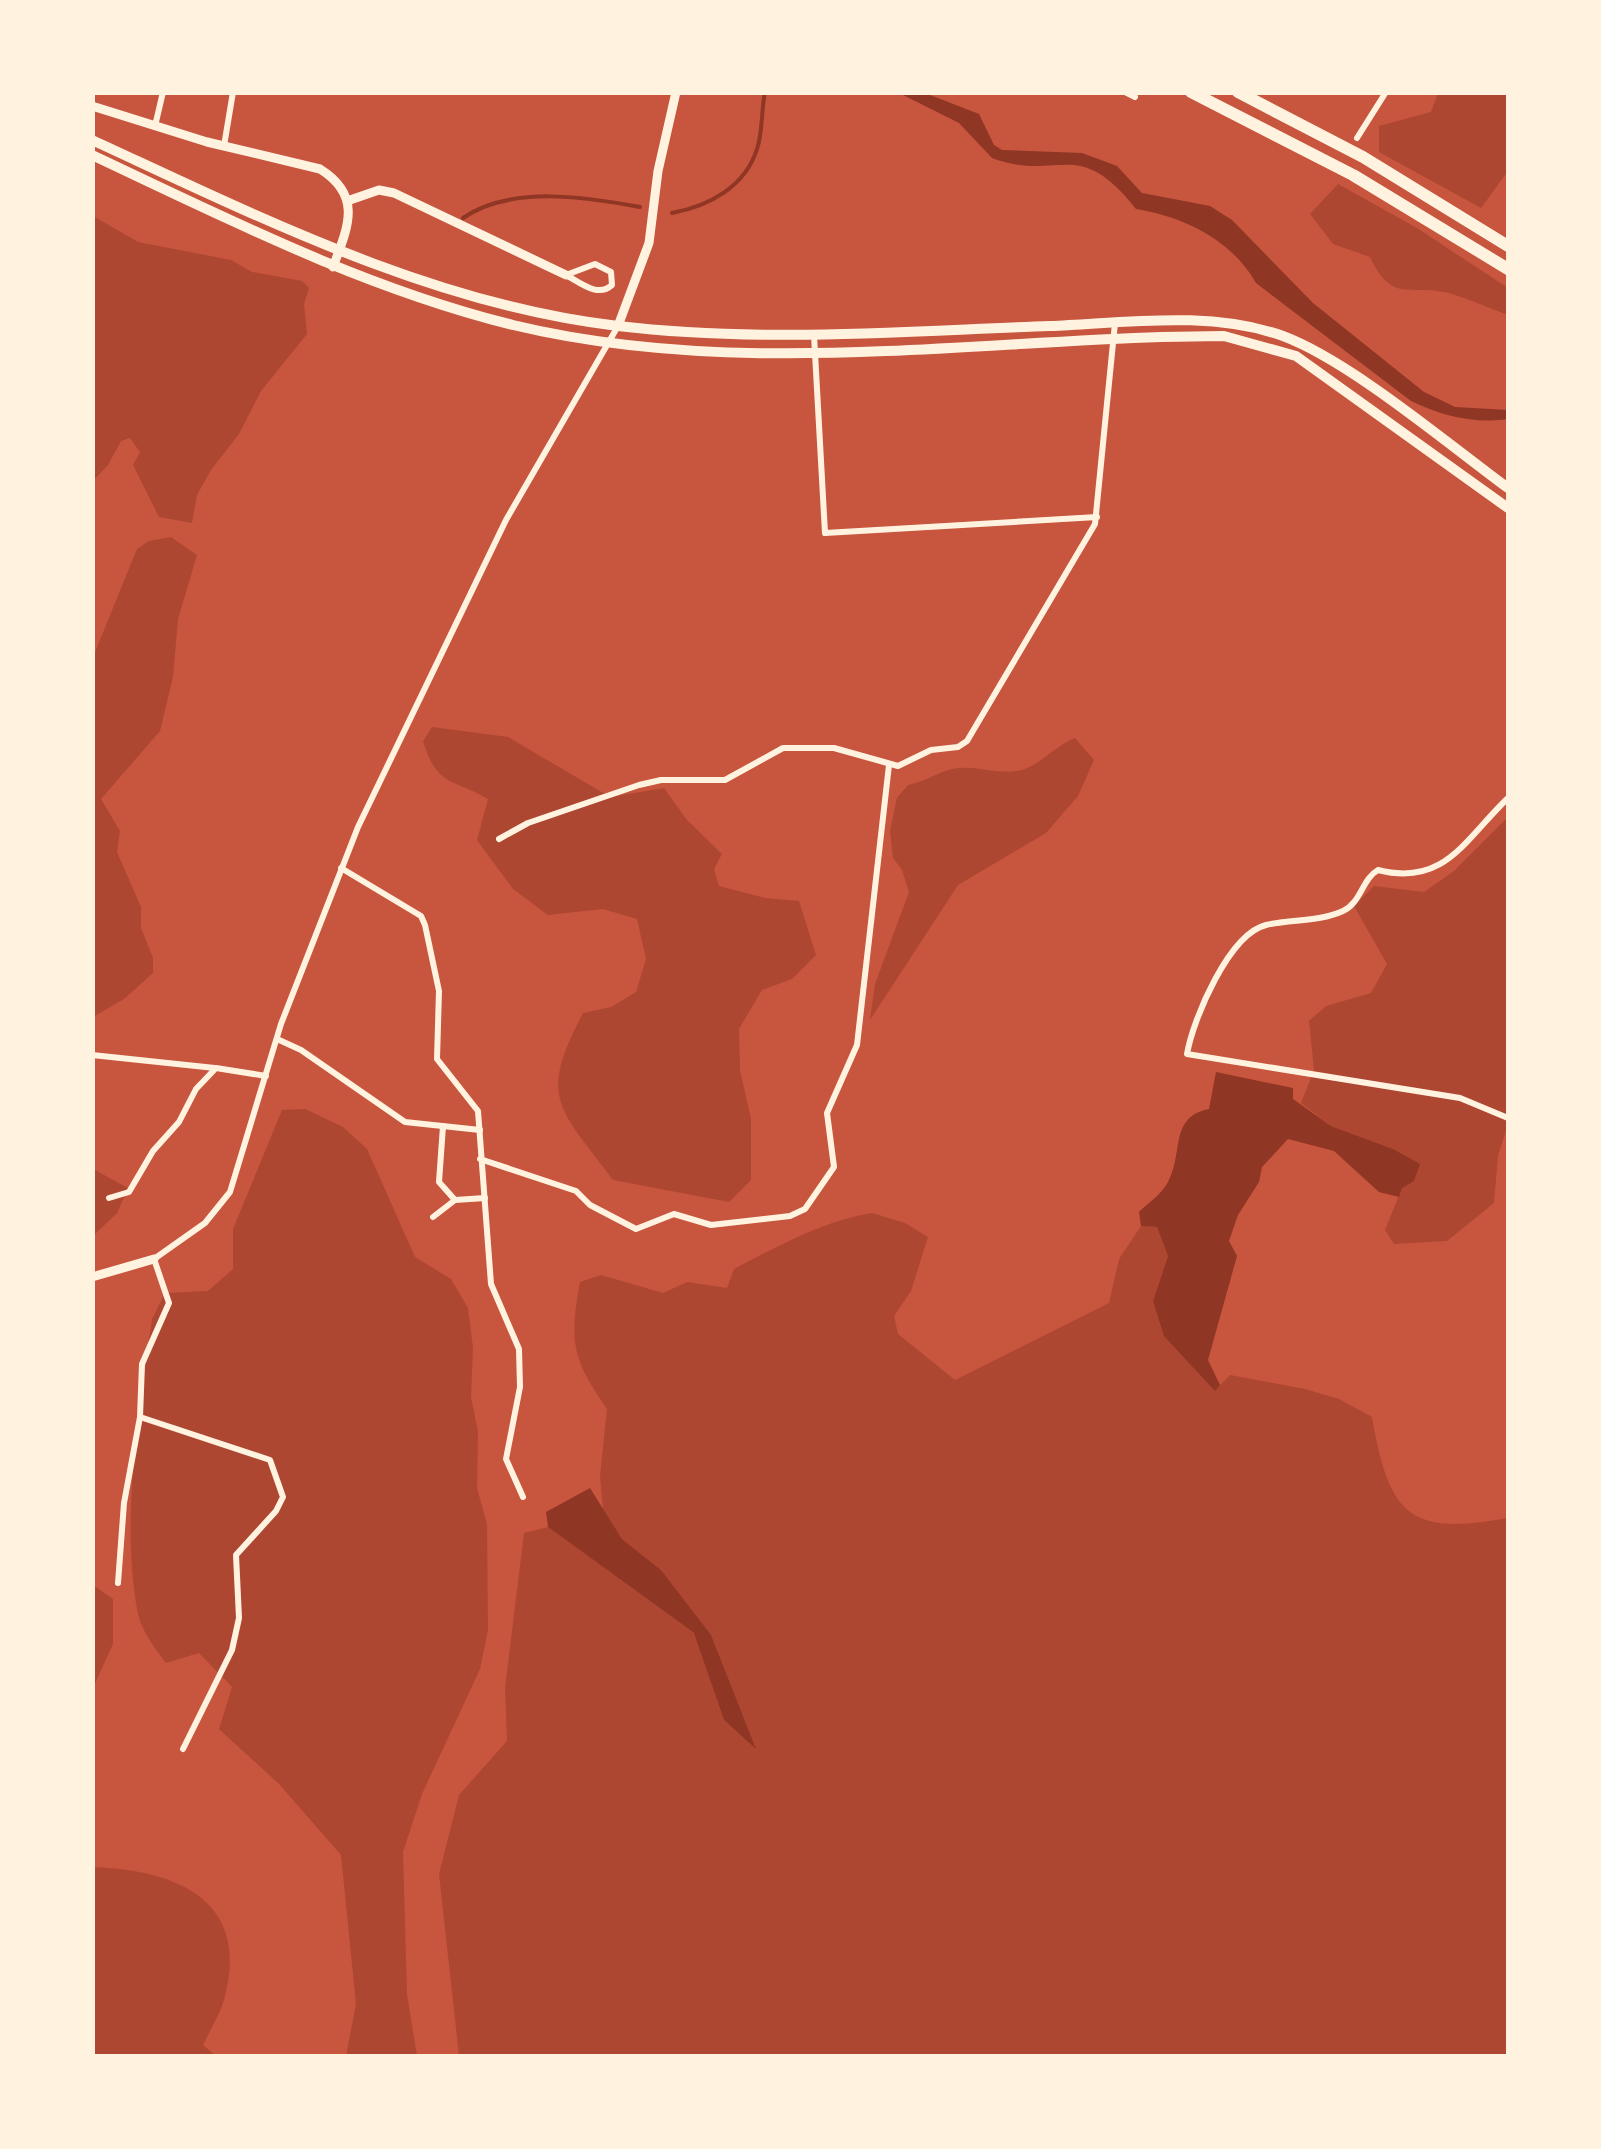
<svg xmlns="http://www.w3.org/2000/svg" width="1601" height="2149" font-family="'PT Sans Narrow',sans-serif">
<rect width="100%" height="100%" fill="#c8553d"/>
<g fill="#ae4732">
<path d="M 1438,93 L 1508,93 L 1508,171 L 1481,208 L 1379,152 L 1379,126 L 1431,112 Z"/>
<path d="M 1338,184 L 1417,228 L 1508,288 L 1508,315 C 1489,308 1469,299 1449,293 C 1409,283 1393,305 1370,257 L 1333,244 L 1310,214 Z"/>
<path d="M 93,216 L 138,242 L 231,260 L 252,272 L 302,281 L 309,288 L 304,304 L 307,334 L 261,391 L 239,434 L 211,470 L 197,495 L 192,523 L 159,517 L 133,465 L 140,452 L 130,438 L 121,441 L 108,465 L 93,481 Z"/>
<path d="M 171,537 L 197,555 L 178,619 L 173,677 L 160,731 L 101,799 L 120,831 L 117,852 L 141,907 L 141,928 L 153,958 L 153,973 L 124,999 L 93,1017 L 93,657 L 137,549 L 149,541 Z"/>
<path d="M 432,727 L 508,737 L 610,797 L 664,788 L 687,820 L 722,854 L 714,869 L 719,886 L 765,898 L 799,901 L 816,955 L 792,979 L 762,990 L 739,1029 L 740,1070 L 751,1119 L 751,1180 L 729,1202 L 613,1180 C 560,1108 537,1100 583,1013 L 611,1007 L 636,992 L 646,959 L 637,919 L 603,909 L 548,915 L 513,889 L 477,840 L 488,799 C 452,778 437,787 423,741 Z"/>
<path d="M 1075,738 L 1094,760 L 1078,796 L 1046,833 L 958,885 L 870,1020 L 875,984 L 909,892 L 902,870 L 893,858 L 890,831 L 897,798 L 908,785 C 925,782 936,773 952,769 C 976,764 998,776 1022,770 C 1040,765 1056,745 1075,738 Z"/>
<path d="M 1508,817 L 1508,1124 L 1498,1156 L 1494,1203 L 1447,1241 L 1394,1244 L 1385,1230 L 1402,1188 L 1393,1149 L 1331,1126 L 1301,1103 L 1314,1070 L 1309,1021 L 1326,1006 L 1371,993 L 1387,964 L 1354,906 L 1374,886 L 1424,892 L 1454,871 Z"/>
<path d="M 305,1109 L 343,1127 L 367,1149 L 415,1257 L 451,1279 L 468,1308 L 473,1348 L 471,1397 L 478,1432 L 477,1488 L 487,1524 L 488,1630 L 480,1669 L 422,1794 L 403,1852 L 407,1994 L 417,2056 L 346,2056 L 356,2004 L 341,1855 L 279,1784 L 219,1729 L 232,1687 L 199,1653 L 166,1663 C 154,1647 140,1629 137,1609 C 121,1518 139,1410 152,1319 L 165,1293 L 208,1291 L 233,1269 L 233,1229 L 282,1110 Z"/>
<path d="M 93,1169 L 128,1188 L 117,1213 L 93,1236 Z"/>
<path d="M 872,1213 L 905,1223 L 928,1237 L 911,1291 L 894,1316 L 898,1334 L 955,1380 L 1109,1303 L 1119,1259 L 1141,1226 L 1157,1227 L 1168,1256 L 1153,1301 L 1215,1390 L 1230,1375 L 1305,1389 L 1339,1399 L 1372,1417 C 1389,1516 1410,1536 1508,1518 L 1508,2056 L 459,2056 L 439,1874 L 459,1795 L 507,1741 L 505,1688 L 524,1533 L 548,1527 L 695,1634 L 724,1720 L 755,1746 L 737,1705 L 661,1570 L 622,1539 L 603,1510 L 600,1476 L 607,1409 C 572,1359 569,1341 580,1282 L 601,1275 L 663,1293 L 687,1282 L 727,1288 L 734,1269 C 778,1246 823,1221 872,1213 Z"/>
<path d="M 93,1585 L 113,1599 L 113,1644 L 93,1688 Z"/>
<path d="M 93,1867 C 175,1870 250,1899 225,1996 C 221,2013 210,2030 203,2045 L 216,2056 L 93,2056 Z"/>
</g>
<g fill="#8f3625">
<path d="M 899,93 L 925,93 L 979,114 L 994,145 L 1002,150 L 1082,153 L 1117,166 L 1142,193 L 1210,206 L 1232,220 L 1313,303 L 1424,392 L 1455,407 L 1508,410 L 1508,419 C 1474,424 1442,416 1411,401 L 1256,283 C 1231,239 1184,217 1136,209 C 1077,134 1060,183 992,158 L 959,123 Z"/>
<path d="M 1216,1072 L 1293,1088 L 1293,1099 L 1331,1126 L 1393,1149 L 1420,1164 L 1414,1181 L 1402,1188 L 1399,1197 L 1379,1192 L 1334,1151 L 1288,1139 L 1262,1167 L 1259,1182 L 1238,1215 L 1229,1241 L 1237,1256 L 1208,1360 L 1220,1385 L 1215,1391 L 1164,1336 L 1153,1301 L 1168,1256 L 1157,1227 L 1141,1226 L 1139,1212 C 1148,1203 1162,1194 1168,1182 C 1184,1152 1169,1117 1209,1109 Z"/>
<path d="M 590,1488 L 622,1539 L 661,1570 L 711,1635 L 756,1749 L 724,1720 L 694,1633 L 548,1527 L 546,1512 Z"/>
</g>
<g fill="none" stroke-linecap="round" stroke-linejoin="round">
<g stroke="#8f3625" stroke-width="4">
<path d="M 672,213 C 709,206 745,187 757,149 C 763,131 761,111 765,92"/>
<path d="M 463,218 C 511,185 586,197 640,207"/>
</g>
<g stroke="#fff3e0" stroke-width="6">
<path d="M 1125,92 L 1135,97"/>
<path d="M 155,126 L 163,92"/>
<path d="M 1357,138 L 1386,92"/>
<path d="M 224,146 L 233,92"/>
<path d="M 595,264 L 611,272 L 612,285 C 598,298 581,283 566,275 Z"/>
<path d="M 814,335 L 825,533 L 1097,517"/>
<path d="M 1508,798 C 1465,839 1445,887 1378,870 C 1362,879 1361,903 1343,911 C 1319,922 1292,919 1266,925 C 1229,934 1193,1019 1187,1054 L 1460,1098 L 1508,1118"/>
<path d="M 499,839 L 528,823 L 639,785 L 661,780 L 725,780 L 783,748 L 834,748 L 898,766 L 931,750 L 958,747 L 967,741 L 1095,524 L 1115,323"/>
<path d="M 341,868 L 421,916 L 425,925 L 439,991 L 437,1059 L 478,1111 L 491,1284 L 519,1349 L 520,1387 L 506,1459 L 523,1497"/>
<path d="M 277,1039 L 301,1050 L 405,1122 L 480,1130"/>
<path d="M 92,1055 L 215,1068"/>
<path d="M 443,1126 L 439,1182 L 455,1200 L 485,1198"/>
<path d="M 480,1159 L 576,1191 L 590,1205 L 636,1229 L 674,1214 L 711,1225 L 790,1216 L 805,1209 L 834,1167 L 827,1113 L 857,1045 L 889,765"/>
<path d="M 109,1198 L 129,1192 L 153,1151 L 179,1122 L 196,1089 L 216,1068 L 266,1076"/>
<path d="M 433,1217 L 455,1200"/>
<path d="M 140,1417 L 270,1460 L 283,1497 L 276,1511 L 236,1555 L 239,1618 L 232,1650 L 183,1749"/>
<path d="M 118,1583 L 124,1503 L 140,1417 L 142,1364 L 169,1303 L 154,1259 L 205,1223 L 230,1192 L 281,1024 L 358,827 L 506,520 L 618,326"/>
</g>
<g stroke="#fff3e0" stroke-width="9">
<path d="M 92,106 L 207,142 L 320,169 C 363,196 348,227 333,267"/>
<path d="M 350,200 L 379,190 L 394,193 L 566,275"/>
<path d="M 618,326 L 649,243 L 658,171 L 676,92"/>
<path d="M 92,1277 L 154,1259"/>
</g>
<g stroke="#fff3e0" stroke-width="10">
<path d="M 92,140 C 259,217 434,305 618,326 C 761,343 906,331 1050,326 C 1125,323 1210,310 1283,336 C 1350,361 1448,444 1508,488"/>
<path d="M 92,155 C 230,220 364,288 513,325 C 724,376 946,344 1161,337 L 1224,336 L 1296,356 L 1508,508"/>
</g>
<g stroke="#fff3e0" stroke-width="12">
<path d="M 1191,92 L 1353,175 L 1508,269"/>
<path d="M 1238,92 L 1363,157 L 1508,246"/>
</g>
</g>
<rect width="1601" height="2149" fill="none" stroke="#fff3e0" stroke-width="190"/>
</svg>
